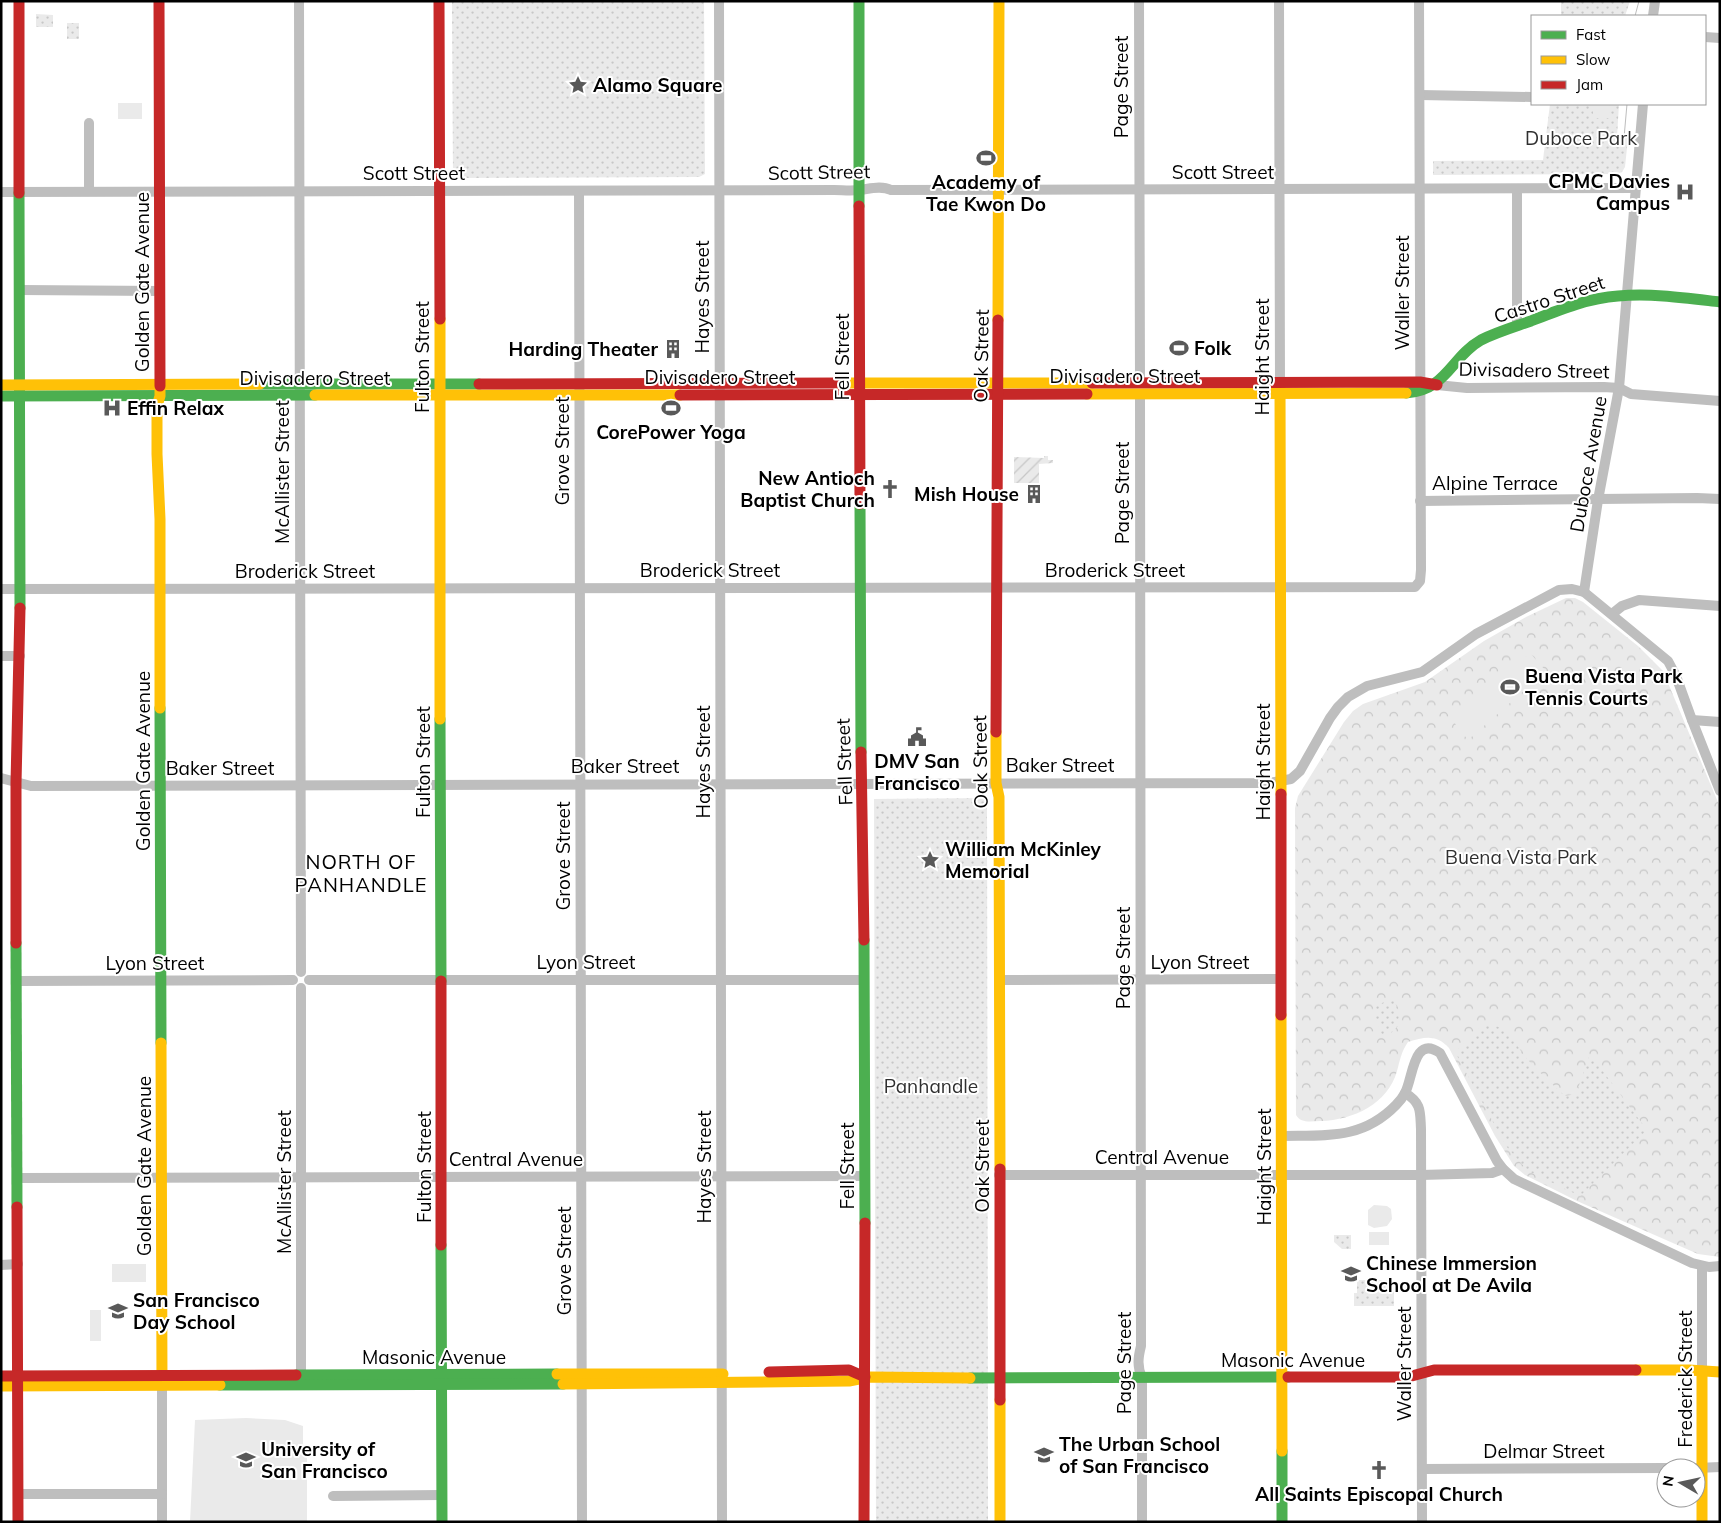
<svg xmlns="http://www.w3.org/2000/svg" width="1721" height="1523" font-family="Mulish,sans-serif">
<defs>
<pattern id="forest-crowns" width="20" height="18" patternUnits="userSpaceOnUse" patternTransform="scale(1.25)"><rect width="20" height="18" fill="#eaeaea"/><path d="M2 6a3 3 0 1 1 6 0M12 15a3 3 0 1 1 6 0" fill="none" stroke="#c7c7c7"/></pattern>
<pattern id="park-dots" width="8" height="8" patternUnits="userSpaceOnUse" patternTransform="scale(1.25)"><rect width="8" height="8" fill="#eaeaea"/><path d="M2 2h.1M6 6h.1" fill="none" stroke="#c7c7c7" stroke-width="1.8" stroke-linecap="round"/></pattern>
<pattern id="garden-furrows" width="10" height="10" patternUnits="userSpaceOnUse" patternTransform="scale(1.25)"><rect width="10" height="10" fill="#eaeaea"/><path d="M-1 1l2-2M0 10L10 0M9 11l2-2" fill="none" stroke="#c7c7c7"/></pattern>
</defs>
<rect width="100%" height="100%" fill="#fff"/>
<path fill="url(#forest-crowns)" d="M 1566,598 L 1575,598 L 1583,602 L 1638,646 L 1663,671 L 1720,807 L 1720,1257 L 1698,1254 L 1577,1201 L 1525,1175 L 1514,1166 L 1495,1136 L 1449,1048 C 1436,1034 1425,1037 1408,1042 C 1401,1052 1400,1060 1397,1071 C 1388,1104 1353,1120 1321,1121 C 1312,1121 1301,1124 1296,1115 L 1295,808 L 1298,796 L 1344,722 L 1353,711 L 1363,704 L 1425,682 L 1484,641 L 1526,617 Z"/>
<g fill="url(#park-dots)">
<path d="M 452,1 L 704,1 L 705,174 L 699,177 L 459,178 L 453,176 Z"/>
<path d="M 1561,1 L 1630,1 L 1625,16 L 1561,16 Z"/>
<path d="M 36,14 L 53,15 L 53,27 L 36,27 Z"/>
<rect x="67" y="23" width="12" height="16"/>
<path d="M 1550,104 L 1619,104 L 1617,137 L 1628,138 L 1625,167 L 1622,172 L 1617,174 L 1433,175 L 1433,161 L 1543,160 Z"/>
<path d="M 987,798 L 988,1522 L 876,1522 L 874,799 Z"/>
<path d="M 1392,999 L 1394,1000 L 1399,1013 L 1398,1026 L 1391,1033 L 1383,1038 L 1374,1013 L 1377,1005 Z"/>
<path d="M 1483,1024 C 1518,1028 1509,1039 1528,1060 C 1540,1073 1552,1084 1565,1096 L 1576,1094 L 1590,1054 L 1647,1130 L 1580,1196 L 1528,1171 L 1506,1146 L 1455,1052 L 1472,1036 Z"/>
<path d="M 1334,1235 L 1351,1235 L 1351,1249 L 1342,1249 L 1334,1242 Z"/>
<path d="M 1357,1280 L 1394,1280 L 1394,1306 L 1354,1306 L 1354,1293 L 1357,1293 Z"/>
</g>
<path fill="url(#garden-furrows)" d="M 1044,456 L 1048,456 L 1048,460 L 1053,460 L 1053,463 L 1039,464 L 1039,483 L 1014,483 L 1014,457 L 1044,458 Z"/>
<g fill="#eaeaea">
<rect x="118" y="103" width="24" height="16"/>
<path d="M 1593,104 L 1610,104 L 1609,118 L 1593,118 Z"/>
<path d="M 1530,653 L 1546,671 L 1468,740 L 1453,721 Z"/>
<path d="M 1374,1205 L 1387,1206 L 1391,1209 L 1392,1219 L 1387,1226 L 1374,1228 L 1368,1225 L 1368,1210 Z"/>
<rect x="1369" y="1232" width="20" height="13"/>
<rect x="112" y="1264" width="34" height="18"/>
<rect x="90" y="1310" width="11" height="31"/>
<path d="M 246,1418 L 285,1420 L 303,1426 L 303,1444 L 307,1456 L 307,1522 L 190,1522 L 195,1420 Z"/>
</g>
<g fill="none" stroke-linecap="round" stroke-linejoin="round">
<g stroke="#bebebe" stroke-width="10">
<path d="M 299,1 L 301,972"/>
<path d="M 719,1 L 722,1522"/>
<path d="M 1139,1 L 1140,383"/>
<path d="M 1279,1 L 1280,383"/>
<path d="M 1653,16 L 1655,1"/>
<path d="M 1705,37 L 1720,38"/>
<path d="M 1420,95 L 1532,97"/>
<path d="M 89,123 L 89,191"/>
<path d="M 1517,189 L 1517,326"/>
<path d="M 579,191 L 582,1522"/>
<path d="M 1,192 L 834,190 C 842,190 851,191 859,190 C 869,189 881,185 891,190 L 1636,188"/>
<path d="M 20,290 L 160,291"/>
<path d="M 1437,385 L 1467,388 L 1604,387 L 1619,388 L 1631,394 L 1720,401"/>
<path d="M 1140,394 L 1141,1346 C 1138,1358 1137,1366 1142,1378 L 1142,1522"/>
<path d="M 1420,501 L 1697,498 L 1720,499"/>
<path d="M 1,589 L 1415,587 L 1420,581 L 1421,570 L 1419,1"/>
<path d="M 1584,592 L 1598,500 L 1619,388 L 1643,104"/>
<path d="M 1612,614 L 1622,606 L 1639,600 L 1720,606"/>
<path d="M 1,656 L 20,656"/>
<path d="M 1692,720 L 1720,722"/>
<path d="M 1,778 L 31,786 L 1269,783 L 1291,779 L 1300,771 L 1330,718 L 1338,707 L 1348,697 L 1367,686 L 1422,672 L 1476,634 L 1559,590 L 1572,589 L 1584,592 L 1668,661 L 1676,676 L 1692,720 L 1720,791"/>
<path d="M 309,980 L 864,980"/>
<path d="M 999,980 L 1281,979"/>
<path d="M 17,981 L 293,980"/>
<path d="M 301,988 L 301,1375"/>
<path d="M 1405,1093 C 1422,1103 1420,1112 1421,1129 L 1422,1522"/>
<path d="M 1281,1136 C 1326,1135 1362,1140 1396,1105 C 1399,1102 1403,1097 1405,1093 C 1413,1079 1413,1034 1440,1053 L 1497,1161 L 1503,1169 L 1514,1179 L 1692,1263 L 1709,1267 L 1720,1266"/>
<path d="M 999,1175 L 1421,1175 L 1492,1173 L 1503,1169"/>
<path d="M 17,1178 L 864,1176"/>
<path d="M 1,1265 L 18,1264"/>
<path d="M 1702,1266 L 1702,1371"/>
<path d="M 162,1385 L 162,1522"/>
<path d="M 1697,1468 L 1720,1467"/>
<path d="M 1422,1469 L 1666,1468"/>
<path d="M 18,1494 L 162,1494"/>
<path d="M 333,1496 L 441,1495"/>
</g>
<g stroke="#4caf50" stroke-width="11">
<path d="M 859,1 L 859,206"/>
<path d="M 19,193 L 20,608"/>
<path d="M 260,384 L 479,384"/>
<path d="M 1406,393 C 1446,391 1451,357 1481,340 C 1497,332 1514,327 1531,321 C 1559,310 1588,298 1618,296 C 1652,293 1686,298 1720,302"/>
<path d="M 1,396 L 315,395"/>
<path d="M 860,504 L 861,752"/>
<path d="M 160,708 L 161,1043"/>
<path d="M 440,719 L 441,981"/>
<path d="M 864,940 L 865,1223"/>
<path d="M 16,943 L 17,1207"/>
<path d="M 441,1245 L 442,1522"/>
<path d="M 296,1375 L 557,1374"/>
<path d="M 970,1378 L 1288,1377"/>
<path d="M 220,1385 L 563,1384"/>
<path d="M 1282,1451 L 1282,1522"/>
</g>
<g stroke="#ffc107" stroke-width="11">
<path d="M 440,319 L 440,719"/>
<path d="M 998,320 L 999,1"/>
<path d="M 838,383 L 1092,383"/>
<path d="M 1,385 L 260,384"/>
<path d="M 160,386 L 160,396 L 157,406 L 157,454 L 160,519 L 160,708"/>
<path d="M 1280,386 L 1281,794"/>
<path d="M 1087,394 L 1406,393"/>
<path d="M 315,395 L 680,395"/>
<path d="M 996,732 L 996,783 L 999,797 L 1000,1169"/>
<path d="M 1281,1015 L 1282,1451"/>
<path d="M 161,1043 L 162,1385"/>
<path d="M 1636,1370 L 1689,1370 L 1720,1372"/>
<path d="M 1702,1371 L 1702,1522"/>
<path d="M 557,1374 L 723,1374"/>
<path d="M 563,1384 L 849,1381 L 869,1377 L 970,1378"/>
<path d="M 1,1386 L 220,1385"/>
<path d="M 1000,1400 L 1000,1522"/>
</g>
<g stroke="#c62828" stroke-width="11">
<path d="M 19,1 L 19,193"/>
<path d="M 159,1 L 160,386"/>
<path d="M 439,1 L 440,319"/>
<path d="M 859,206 L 860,504"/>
<path d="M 1092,383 L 1420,382 L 1437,385"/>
<path d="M 479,384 L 838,383"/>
<path d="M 680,395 L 1087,394"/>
<path d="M 996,732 L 998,320"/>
<path d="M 861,752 L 864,940"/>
<path d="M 1281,794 L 1281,1015"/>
<path d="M 16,943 L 16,783 L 20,608"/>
<path d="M 441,981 L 441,1245"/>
<path d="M 1000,1169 L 1000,1400"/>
<path d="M 17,1207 L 18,1522"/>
<path d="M 769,1372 L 849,1370 L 865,1377"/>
<path d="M 1,1376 L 296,1375"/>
<path d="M 1288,1377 L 1408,1377 L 1434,1370 L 1636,1370"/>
<path d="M 864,1522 L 865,1223"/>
</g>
<g stroke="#bdbdbd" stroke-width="1">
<path d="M 1635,16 L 1639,1"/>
<path d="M 1624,138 L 1627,104"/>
</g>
</g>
<defs>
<g id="sight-bare" transform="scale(1.5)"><path d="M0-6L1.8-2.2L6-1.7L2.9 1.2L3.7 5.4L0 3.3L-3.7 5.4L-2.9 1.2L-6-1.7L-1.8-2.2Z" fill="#595959" stroke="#fff" stroke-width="2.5" paint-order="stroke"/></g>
<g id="stadium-bare" transform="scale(1.5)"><path d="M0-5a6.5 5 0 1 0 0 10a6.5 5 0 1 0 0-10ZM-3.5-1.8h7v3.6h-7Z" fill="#595959" stroke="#fff" stroke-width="2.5" paint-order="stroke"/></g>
<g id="hospital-bare" transform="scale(1.5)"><path d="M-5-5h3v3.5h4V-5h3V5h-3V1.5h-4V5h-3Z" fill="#595959" stroke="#fff" stroke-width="2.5" paint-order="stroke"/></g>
<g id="building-bare" transform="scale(1.5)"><path d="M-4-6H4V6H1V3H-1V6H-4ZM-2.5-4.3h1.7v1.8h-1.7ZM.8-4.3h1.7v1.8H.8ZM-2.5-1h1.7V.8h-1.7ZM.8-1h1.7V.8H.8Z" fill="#595959" stroke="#fff" stroke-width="2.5" paint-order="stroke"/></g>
<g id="church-bare" transform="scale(1.5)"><path d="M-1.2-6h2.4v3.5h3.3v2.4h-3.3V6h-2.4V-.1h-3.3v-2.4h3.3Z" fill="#595959" stroke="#fff" stroke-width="2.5" paint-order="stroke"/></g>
<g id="civic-bare" transform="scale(1.5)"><path d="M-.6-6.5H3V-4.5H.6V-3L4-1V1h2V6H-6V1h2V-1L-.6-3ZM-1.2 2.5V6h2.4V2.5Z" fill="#595959" stroke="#fff" stroke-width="2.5" paint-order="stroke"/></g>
<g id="school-bare" transform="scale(1.5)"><path d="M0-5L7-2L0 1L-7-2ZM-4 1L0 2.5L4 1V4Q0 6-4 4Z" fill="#595959" stroke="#fff" stroke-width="2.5" paint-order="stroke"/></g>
<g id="university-bare" transform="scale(1.5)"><path d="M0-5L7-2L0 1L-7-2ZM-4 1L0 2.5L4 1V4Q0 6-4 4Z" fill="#595959" stroke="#fff" stroke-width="2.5" paint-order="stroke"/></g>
</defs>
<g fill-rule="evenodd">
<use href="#sight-bare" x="578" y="85"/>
<use href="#stadium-bare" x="986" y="158"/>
<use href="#hospital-bare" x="1685" y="192"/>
<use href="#stadium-bare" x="1179" y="348"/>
<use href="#building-bare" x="673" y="349"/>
<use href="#hospital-bare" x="112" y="408"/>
<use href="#stadium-bare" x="671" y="408"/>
<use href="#church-bare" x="890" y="489"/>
<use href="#building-bare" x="1034" y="494"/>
<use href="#stadium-bare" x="1510" y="687"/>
<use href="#civic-bare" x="917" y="737"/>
<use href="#sight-bare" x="930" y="860"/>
<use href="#school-bare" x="1351" y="1274"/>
<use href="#school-bare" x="118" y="1311"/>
<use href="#school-bare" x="1044" y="1455"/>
<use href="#university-bare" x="246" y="1460"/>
<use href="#church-bare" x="1379" y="1470"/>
</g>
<g text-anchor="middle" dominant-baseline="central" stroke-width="4" stroke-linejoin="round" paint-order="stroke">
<g font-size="19" font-weight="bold" fill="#000" stroke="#fff" text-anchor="start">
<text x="593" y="85">Alamo Square</text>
<text x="1670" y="181" text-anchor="end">CPMC Davies<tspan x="1670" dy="22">Campus</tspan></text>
<text x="986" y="182" text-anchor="middle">Academy of<tspan x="986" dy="22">Tae Kwon Do</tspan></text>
<text x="1194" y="348">Folk</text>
<text x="658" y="349" text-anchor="end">Harding Theater</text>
<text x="127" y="408">Effin Relax</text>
<text x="671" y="432" text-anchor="middle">CorePower Yoga</text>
<text x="875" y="478" text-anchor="end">New Antioch<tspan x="875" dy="22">Baptist Church</tspan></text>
<text x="1019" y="494" text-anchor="end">Mish House</text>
<text x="1525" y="676">Buena Vista Park<tspan x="1525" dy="22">Tennis Courts</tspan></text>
<text x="917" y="761" text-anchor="middle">DMV San<tspan x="917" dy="22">Francisco</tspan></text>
<text x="945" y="849">William McKinley<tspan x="945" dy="22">Memorial</tspan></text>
<text x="1366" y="1263">Chinese Immersion<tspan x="1366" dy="22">School at De Avila</tspan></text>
<text x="133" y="1300">San Francisco<tspan x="133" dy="22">Day School</tspan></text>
<text x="1059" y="1444">The Urban School<tspan x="1059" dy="22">of San Francisco</tspan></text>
<text x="261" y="1449">University of<tspan x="261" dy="22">San Francisco</tspan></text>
<text x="1379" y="1494" text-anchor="middle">All Saints Episcopal Church</text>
</g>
<g font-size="19" fill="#000" stroke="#fff">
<text transform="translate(1121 87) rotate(-90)">Page Street</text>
<text transform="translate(819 172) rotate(-1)">Scott Street</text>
<text x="1223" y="172">Scott Street</text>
<text x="414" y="173">Scott Street</text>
<text transform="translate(142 282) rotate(-90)">Golden Gate Avenue</text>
<text transform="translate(1402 293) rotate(-90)">Waller Street</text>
<text transform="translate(702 297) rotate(-90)">Hayes Street</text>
<text transform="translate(1549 299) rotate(-18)">Castro Street</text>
<text transform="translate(981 356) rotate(-89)">Oak Street</text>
<text transform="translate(422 357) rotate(-90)">Fulton Street</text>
<text transform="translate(842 357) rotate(-90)">Fell Street</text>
<text transform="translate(1262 357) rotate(-90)">Haight Street</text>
<text transform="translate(1534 370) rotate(1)">Divisadero Street</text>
<text x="1125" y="376">Divisadero Street</text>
<text x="720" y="377">Divisadero Street</text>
<text x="315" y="378">Divisadero Street</text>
<text transform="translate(562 451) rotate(-90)">Grove Street</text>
<text transform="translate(1588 464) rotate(-80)">Duboce Avenue</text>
<text transform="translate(282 472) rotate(-90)">McAllister Street</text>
<text x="1495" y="483">Alpine Terrace</text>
<text transform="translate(1122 493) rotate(-90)">Page Street</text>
<text x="710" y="570">Broderick Street</text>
<text x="1115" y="570">Broderick Street</text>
<text x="305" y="571">Broderick Street</text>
<text transform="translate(143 761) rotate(-90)">Golden Gate Avenue</text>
<text transform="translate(423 762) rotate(-90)">Fulton Street</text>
<text transform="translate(703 762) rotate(-90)">Hayes Street</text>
<text transform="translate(844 762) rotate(-92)">Fell Street</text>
<text transform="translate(980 762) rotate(-91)">Oak Street</text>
<text transform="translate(1263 762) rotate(-90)">Haight Street</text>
<text x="1060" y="765">Baker Street</text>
<text x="625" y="766">Baker Street</text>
<text x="220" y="768">Baker Street</text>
<text transform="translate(563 856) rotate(-90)">Grove Street</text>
<text transform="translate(1123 958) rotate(-90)">Page Street</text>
<text x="586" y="962">Lyon Street</text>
<text x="1200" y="962">Lyon Street</text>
<text x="155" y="963">Lyon Street</text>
<text x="1162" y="1157">Central Avenue</text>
<text x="516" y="1159">Central Avenue</text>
<text transform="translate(144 1166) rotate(-90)">Golden Gate Avenue</text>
<text transform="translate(847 1166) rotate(-90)">Fell Street</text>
<text transform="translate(982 1166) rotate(-90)">Oak Street</text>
<text transform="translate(424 1167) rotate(-90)">Fulton Street</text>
<text transform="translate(704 1167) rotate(-90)">Hayes Street</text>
<text transform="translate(1264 1167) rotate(-90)">Haight Street</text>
<text transform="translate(284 1182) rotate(-90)">McAllister Street</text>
<text transform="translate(564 1261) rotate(-90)">Grove Street</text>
<text x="434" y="1357">Masonic Avenue</text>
<text x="1293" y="1360">Masonic Avenue</text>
<text transform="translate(1124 1363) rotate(-90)">Page Street</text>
<text transform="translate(1404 1364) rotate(-90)">Waller Street</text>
<text transform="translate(1685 1379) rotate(-90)">Frederick Street</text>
<text x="1544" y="1451">Delmar Street</text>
</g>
<g font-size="19" fill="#2f2f2f" stroke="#fff">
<text x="1581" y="138">Duboce Park</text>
<text x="1521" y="857">Buena Vista Park</text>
<text x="931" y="1086">Panhandle</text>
</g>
<g font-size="20" letter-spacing="1" fill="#000" stroke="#fff">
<text x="361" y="861">NORTH OF<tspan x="361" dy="23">PANHANDLE</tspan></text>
</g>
</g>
<rect width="1721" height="1523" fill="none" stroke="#000000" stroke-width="5"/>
<rect x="1531" y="15" width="175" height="90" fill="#ffffff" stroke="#999999"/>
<rect x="1541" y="31" width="25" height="8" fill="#4caf50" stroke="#999999"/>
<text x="1576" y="40" font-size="15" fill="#000000">Fast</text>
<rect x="1541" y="56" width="25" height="8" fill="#ffc107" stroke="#999999"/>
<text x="1576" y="65" font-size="15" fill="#000000">Slow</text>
<rect x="1541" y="81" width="25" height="8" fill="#c62828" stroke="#999999"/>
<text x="1576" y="90" font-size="15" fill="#000000">Jam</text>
<g transform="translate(1681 1483) rotate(279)"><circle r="24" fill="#ffffff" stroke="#999999"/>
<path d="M0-4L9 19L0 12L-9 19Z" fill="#595959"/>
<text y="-8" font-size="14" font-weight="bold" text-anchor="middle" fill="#000000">N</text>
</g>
</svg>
